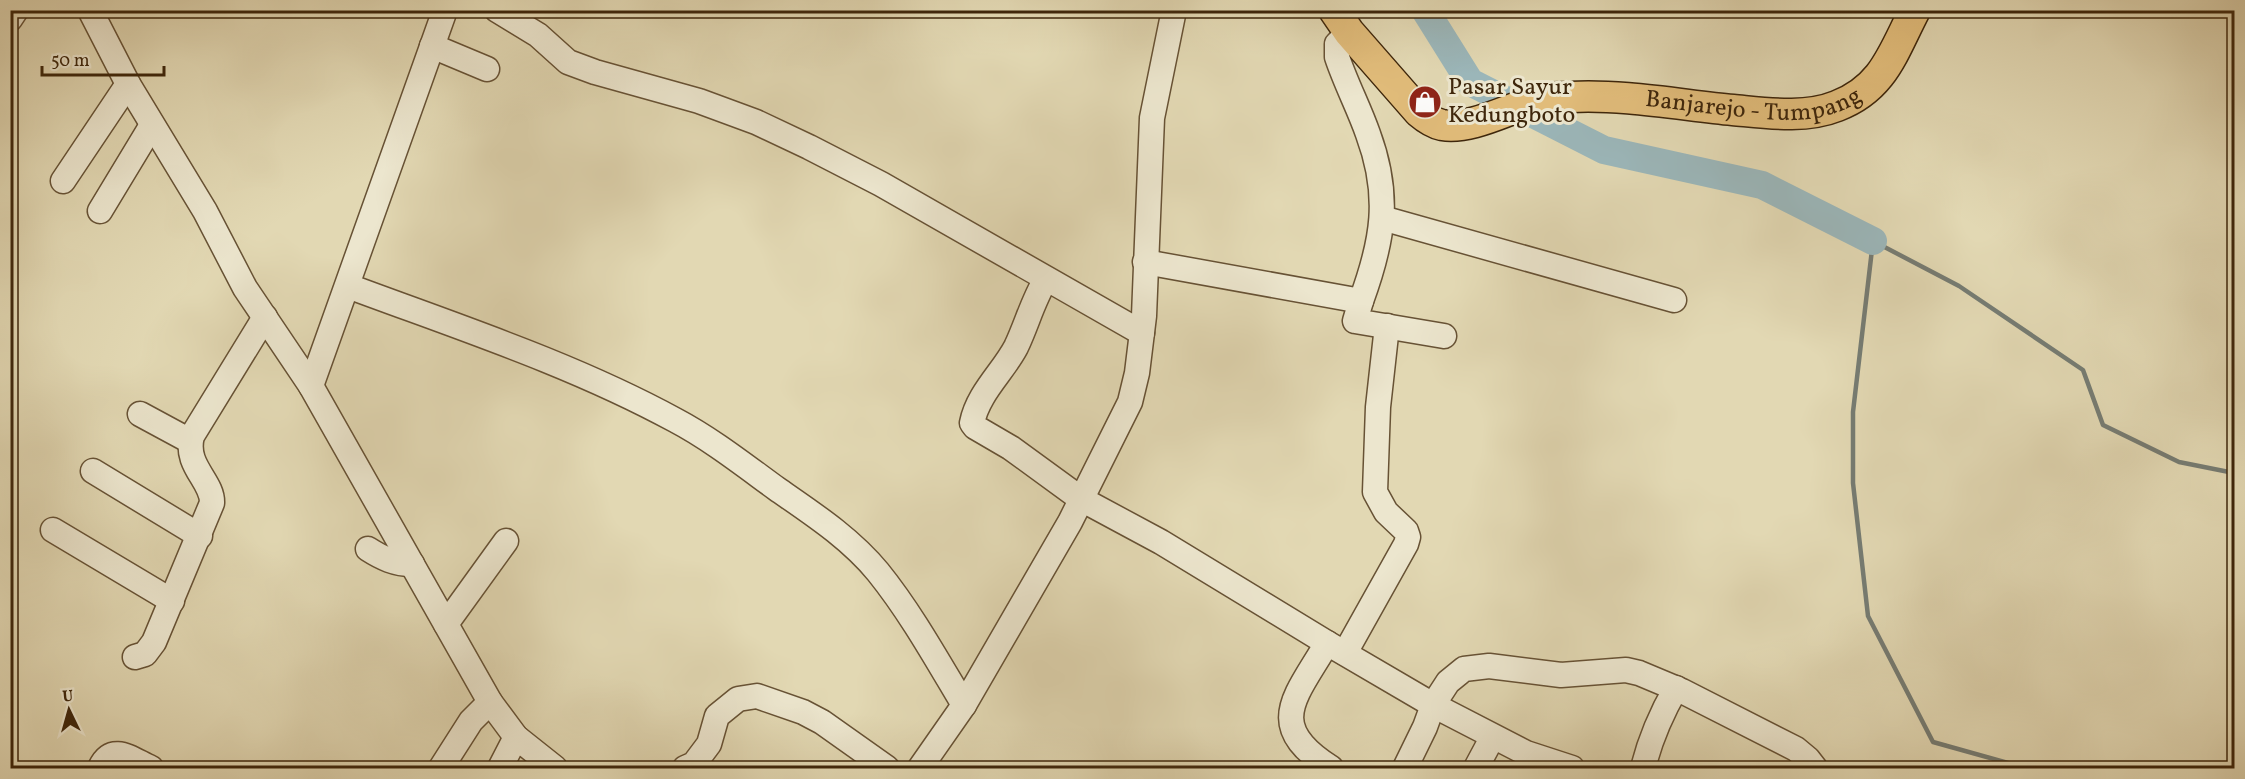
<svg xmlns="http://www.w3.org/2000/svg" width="2245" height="779" font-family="Vollkorn,serif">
<rect width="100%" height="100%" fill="#e2d8b3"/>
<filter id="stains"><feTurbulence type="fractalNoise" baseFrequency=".00333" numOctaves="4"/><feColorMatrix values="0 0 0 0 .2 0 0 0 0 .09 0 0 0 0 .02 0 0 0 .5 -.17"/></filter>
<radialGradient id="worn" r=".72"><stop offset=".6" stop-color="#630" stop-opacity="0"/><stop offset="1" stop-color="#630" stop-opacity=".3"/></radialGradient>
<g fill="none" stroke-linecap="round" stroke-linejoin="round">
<path stroke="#767c73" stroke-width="4.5" d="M 2026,768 L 1933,742 L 1868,616 L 1853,483 L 1853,412 L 1873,241 L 1959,286 L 2083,370 L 2103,425 L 2179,462 L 2234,473"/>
<path stroke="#9bb6b9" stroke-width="28" d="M 1425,10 L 1470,82 L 1604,150 L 1762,185 L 1873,241"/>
<g stroke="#675235" stroke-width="27">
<g id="minor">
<path d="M 90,10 L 128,84 L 205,211 L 245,288 L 311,386 L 490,702 L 516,737 L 555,768"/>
<path d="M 497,10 L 538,35 L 568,62 L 595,72 L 699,101 L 756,122 L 809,147 L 881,184 L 1142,333"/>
<path d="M 10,19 L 16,10"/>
<path d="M 432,46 L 487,69"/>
<path d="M 63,181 L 128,84"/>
<path d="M 100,211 L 152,125"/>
<path d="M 1382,218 L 1674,300"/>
<path d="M 1145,262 L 1361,301 C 1383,241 1391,196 1368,134 C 1359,108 1346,84 1337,57 L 1337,44 L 1349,32"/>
<path d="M 1046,279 C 1033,300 1027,324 1016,347 C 1003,372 978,393 972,423 L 975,427 L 1011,448 L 1081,499 L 1161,542 L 1327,643 L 1433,705 L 1425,727 L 1405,768"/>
<path d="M 348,286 C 458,327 572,364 675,420 C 711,439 744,465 777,489 C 813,514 850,538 878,572 C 911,613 937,660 964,705"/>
<path d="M 1361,301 L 1355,321 L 1444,336"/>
<path d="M 311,386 L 445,10"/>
<path d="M 140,414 L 190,441"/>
<path d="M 93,471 L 200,536"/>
<path d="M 53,530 L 172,601"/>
<path d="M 368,549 C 382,558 395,564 412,564"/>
<path d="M 446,624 L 506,541"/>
<path d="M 1327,643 C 1296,697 1263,725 1331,768"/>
<path d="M 1345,653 L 1406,544 L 1408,537 L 1406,531 L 1386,512 L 1375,492 L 1378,407 L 1387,326"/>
<path d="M 135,657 L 145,654 L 154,642 L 212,503 C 213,481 184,466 192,436 L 265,317"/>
<path d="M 100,768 C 112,742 131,759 151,768"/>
<path d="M 441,768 L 471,721 L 490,702"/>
<path d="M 500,768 L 516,737"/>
<path d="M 685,768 L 694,764 L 709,744 L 717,716 L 738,699 L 757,696 L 803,712 L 822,722 L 887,768"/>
<path d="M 920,768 L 964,705 L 1070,522 L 1130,402 L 1137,373 L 1144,316 L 1152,118 L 1174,10"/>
<path d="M 1476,768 L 1492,738"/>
<path d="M 1572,768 L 1526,753 L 1433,705 L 1448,682 L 1464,669 L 1489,666 L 1561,675 L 1626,670 L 1639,673 L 1682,691 L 1796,749 L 1808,759 L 1815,768"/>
<path d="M 1643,768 C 1650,740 1661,714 1676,688"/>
</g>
</g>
<g stroke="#3e260b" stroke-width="33">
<g id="major">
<path id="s1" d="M 1334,10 L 1349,32 L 1419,112 C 1426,118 1433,123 1442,125 C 1474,130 1512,106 1543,99 C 1552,97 1561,97 1570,97 C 1622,94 1681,105 1733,110 C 1766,113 1805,119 1837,106 C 1884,88 1893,52 1915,10"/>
</g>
</g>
<use href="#minor" stroke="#ece6ce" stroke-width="24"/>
<use href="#major" stroke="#e1bc7a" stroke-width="30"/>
</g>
<defs>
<g id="shop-disc" transform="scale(1.725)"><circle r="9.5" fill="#8f2418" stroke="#ece6ce"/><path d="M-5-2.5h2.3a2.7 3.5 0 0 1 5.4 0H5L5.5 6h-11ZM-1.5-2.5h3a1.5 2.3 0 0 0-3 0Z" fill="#fff"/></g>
</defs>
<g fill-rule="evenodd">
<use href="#shop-disc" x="1425" y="102"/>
</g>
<g text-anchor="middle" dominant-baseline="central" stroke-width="6" stroke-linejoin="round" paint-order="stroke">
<g font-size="24" fill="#3e260b" stroke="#ece6ce" text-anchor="start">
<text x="1448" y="88">Pasar Sayur<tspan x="1448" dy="28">Kedungboto</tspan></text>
</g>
<g font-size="24" fill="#3e260b" stroke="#ece6ce">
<text stroke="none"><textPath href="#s1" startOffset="477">Banjarejo - Tumpang</textPath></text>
</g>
</g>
<rect width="2245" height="779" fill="none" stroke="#e2d8b3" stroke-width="36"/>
<rect x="12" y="12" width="2221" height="755" fill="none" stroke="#3e260b" stroke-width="3"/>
<rect x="18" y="18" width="2209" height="743" fill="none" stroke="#3e260b" stroke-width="1.5"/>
<g transform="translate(69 710) rotate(355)" stroke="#ece6ce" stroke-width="4.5" paint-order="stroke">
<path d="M0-4.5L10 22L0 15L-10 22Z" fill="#3e260b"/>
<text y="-9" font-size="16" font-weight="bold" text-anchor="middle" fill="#3e260b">U</text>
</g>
<path d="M42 66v9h122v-9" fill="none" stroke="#3e260b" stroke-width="3"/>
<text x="51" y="66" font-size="18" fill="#3e260b" stroke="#ece6ce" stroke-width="4.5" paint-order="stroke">50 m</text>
<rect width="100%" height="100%" filter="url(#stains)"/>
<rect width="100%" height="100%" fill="url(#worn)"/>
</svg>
